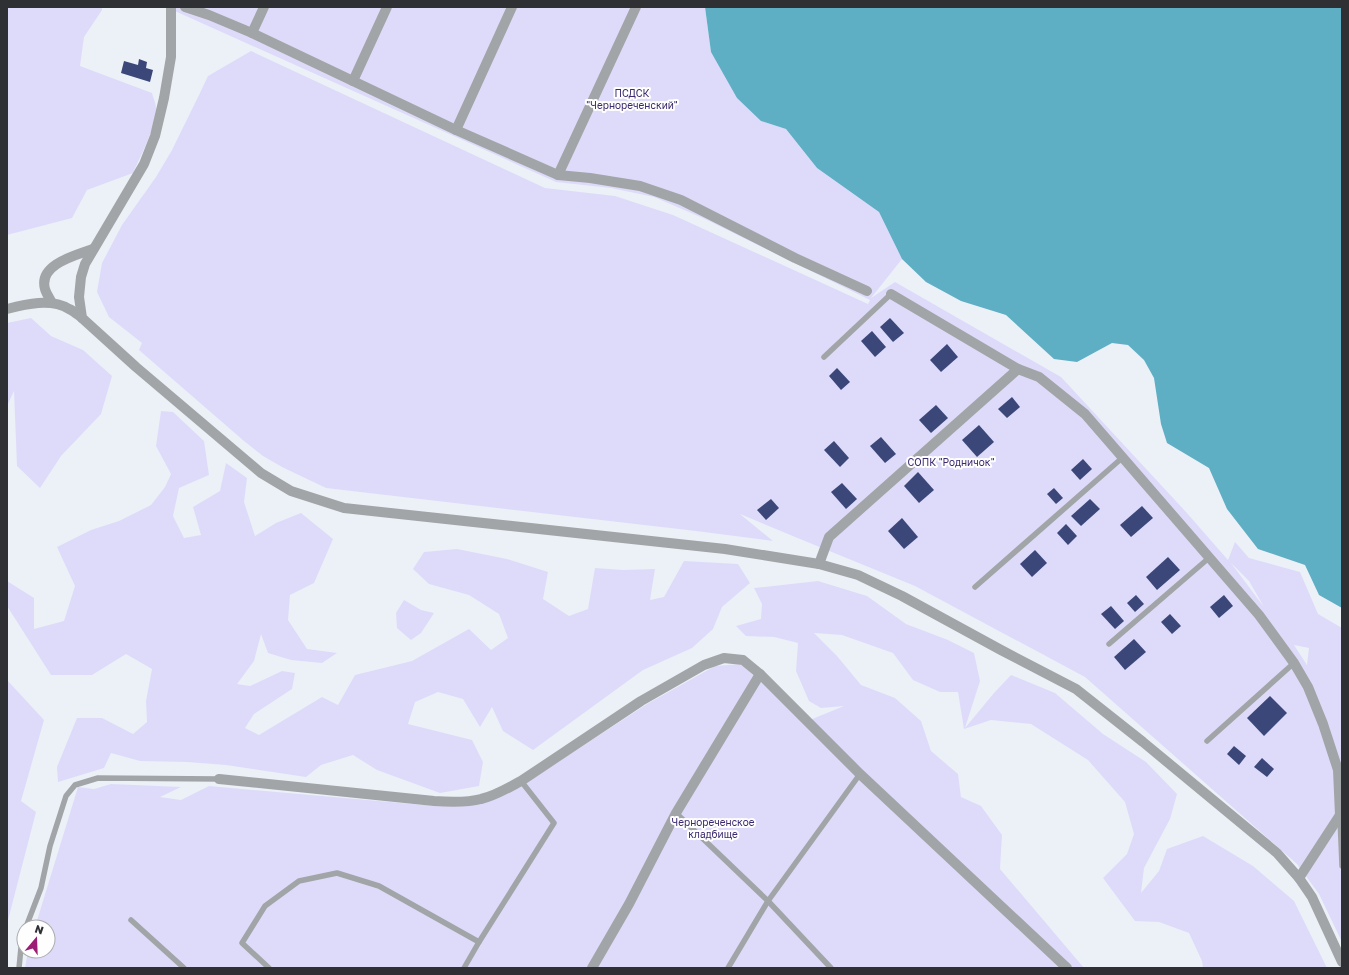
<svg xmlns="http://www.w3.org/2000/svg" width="1349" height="975" font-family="'Golos Text',sans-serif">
<rect width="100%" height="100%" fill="#ecf1f8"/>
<g fill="#dedbfa" fill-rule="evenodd">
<path d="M 7,7 L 102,7 L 102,10 L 84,37 L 80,66 L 152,93 C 153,98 156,103 156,108 C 157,125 140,157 133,173 L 87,190 L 72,218 L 7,235 Z"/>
<path d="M 166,7 L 705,7 L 711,52 L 761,121 L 786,129 L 817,168 L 879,212 L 902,259 L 871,298 L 895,282 L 1061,377 L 1186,512 L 1228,560 L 1235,542 L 1249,558 L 1300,572 L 1318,614 L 1342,628 L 1342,942 L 1319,894 L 1297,864 L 1085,677 L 915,586 L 800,539 L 740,514 L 773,541 L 696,531 L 326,488 L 282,467 L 263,456 L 244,441 L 139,350 L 142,343 L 109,317 L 97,292 L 102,263 L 122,225 L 156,177 L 172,150 L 199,95 L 208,76 L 251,51 L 545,188 L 615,196 L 673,215 L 868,304 L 870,300 L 705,219 L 654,197 L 611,188 L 556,182 ZM 1231,563 L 1249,581 L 1264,607 ZM 1294,645 L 1309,648 L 1307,665 Z"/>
<path d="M 31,318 L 51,336 L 83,350 L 112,376 L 101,414 L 61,456 L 40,488 L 17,466 L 14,391 L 7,406 L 7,323 Z"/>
<path d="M 161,411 L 173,412 L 204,441 L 209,475 L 179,488 L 173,516 L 184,538 L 201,535 L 193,507 L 220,491 L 226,463 L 247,478 L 244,502 L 255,536 L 276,523 L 301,513 L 333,539 L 314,583 L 290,595 L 288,620 L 307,649 L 337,653 L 322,663 L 291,660 L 268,653 L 261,634 L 254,661 L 237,684 L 250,686 L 282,671 L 295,673 L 292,689 L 254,714 L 245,728 L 259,735 L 322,697 L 338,705 L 355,675 L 412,661 L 469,629 L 491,650 L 508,638 L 499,614 L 469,595 L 429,584 L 413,569 L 424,552 L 457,549 L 507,559 L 548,572 L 543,599 L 569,616 L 588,609 L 595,568 L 623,570 L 655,569 L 650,600 L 664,597 L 684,561 L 738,564 L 750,583 L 722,607 L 713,629 L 692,648 L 643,670 L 533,750 L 503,731 L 492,707 L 480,727 L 463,699 L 438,692 L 415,702 L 408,724 L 472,740 L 483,762 L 479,786 L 440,793 L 377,770 L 353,755 L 321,765 L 306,777 L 226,765 L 187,762 L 140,761 L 111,753 L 104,768 L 58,782 L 57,767 L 77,718 L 102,718 L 133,734 L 147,722 L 146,701 L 152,669 L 126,654 L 92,675 L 51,675 L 7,606 L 7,581 L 34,598 L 34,629 L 64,621 L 75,586 L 57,547 L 91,530 L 119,521 L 151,505 L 165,487 L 171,474 L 156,446 Z"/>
<path d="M 818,581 L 867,596 L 906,624 L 948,640 L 974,653 L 980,681 L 965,728 L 994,693 L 1011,675 L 1055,693 L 1103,734 L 1146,762 L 1177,794 L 1170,819 L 1144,868 L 1141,893 L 1159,871 L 1167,849 L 1203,836 L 1253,866 L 1294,901 L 1327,968 L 1203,968 L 1202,961 L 1189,933 L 1159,922 L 1135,921 L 1103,878 L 1127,854 L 1134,834 L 1125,802 L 1088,760 L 1031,724 L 991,720 L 964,729 L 958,692 L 940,692 L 913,680 L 893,653 L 842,635 L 814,633 L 837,656 L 861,685 L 895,698 L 921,721 L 931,751 L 958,774 L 961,797 L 981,806 L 1002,835 L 1000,869 L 1084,968 L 25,968 L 28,951 L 48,951 L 48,927 L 35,927 L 78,787 L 94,789 L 111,784 L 181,787 L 160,797 L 181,800 L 209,786 L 436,806 L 515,790 L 647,704 L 715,666 L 741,664 L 805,722 L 844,706 L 821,708 L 809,701 L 796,671 L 798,643 L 774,637 L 746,636 L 736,626 L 761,619 L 762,604 L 754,588 Z"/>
<path d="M 404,600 L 421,610 L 434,613 L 421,633 L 411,640 L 397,628 L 396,613 Z"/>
<path d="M 7,680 L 44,720 L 21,801 L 36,812 L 7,924 Z"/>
</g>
<path fill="#5eaec4" d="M 705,7 L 1342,7 L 1342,608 L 1319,595 L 1305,565 L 1258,549 L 1227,509 L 1209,468 L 1167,443 L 1161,424 L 1154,378 L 1144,360 L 1128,345 L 1112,343 L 1077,362 L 1054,359 L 1006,315 L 961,301 L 926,282 L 902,259 L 879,212 L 817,168 L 786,129 L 761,121 L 737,98 L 711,52 Z"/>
<g fill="#3b4779">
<path d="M 139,59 L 147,62 L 146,68 L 153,70 L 150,82 L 121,73 L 124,61 L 138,65 Z"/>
<path d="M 890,318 L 904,333 L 893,342 L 880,327 Z"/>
<path d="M 872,331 L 886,347 L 875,357 L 861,341 Z"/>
<path d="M 947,344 L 958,357 L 941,372 L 930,360 Z"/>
<path d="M 837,368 L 850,382 L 841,390 L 829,376 Z"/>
<path d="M 1012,397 L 1020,407 L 1007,418 L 998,409 Z"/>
<path d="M 936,405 L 948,418 L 931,433 L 919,420 Z"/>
<path d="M 979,425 L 994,442 L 977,457 L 962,440 Z"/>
<path d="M 881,437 L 896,454 L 885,463 L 870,446 Z"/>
<path d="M 834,441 L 849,458 L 840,467 L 824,450 Z"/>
<path d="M 1083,459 L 1092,469 L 1080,480 L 1071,470 Z"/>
<path d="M 918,472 L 934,490 L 919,503 L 904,486 Z"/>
<path d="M 842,483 L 857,499 L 846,509 L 831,492 Z"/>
<path d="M 1054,488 L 1063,498 L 1056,504 L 1047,494 Z"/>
<path d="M 771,499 L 779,508 L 766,520 L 757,510 Z"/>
<path d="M 1090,499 L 1100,509 L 1081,526 L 1071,516 Z"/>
<path d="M 1142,506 L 1153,518 L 1131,537 L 1120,525 Z"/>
<path d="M 902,518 L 918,537 L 904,549 L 888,531 Z"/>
<path d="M 1066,524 L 1077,536 L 1068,545 L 1057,533 Z"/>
<path d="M 1035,550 L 1047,563 L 1032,577 L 1020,564 Z"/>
<path d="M 1168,557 L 1180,570 L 1157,590 L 1146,577 Z"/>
<path d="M 1136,595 L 1144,604 L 1135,612 L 1127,603 Z"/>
<path d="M 1224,595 L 1233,606 L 1219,618 L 1210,607 Z"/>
<path d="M 1111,606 L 1124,621 L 1115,629 L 1101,614 Z"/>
<path d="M 1170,614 L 1181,626 L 1172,634 L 1161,622 Z"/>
<path d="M 1134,639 L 1146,652 L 1125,670 L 1114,657 Z"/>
<path d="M 1270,696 L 1287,713 L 1264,736 L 1247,718 Z"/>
<path d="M 1234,746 L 1246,756 L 1239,765 L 1227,754 Z"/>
<path d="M 1262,758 L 1274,769 L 1267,777 L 1254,767 Z"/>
</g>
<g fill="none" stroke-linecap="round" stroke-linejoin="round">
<g stroke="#a2a5a7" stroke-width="5.5">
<path d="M 824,357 L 891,294"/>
<path d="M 975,587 L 1122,458"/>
<path d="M 1109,644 L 1210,557"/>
<path d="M 1207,741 L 1294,663"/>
<path d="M 676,813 L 768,901 L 831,968"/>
<path d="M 1340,818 L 1342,866"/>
<path d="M 131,920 L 184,968"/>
<path d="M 26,927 L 41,888 L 50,846 L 66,796 L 75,785 L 98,778 L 219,779"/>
<path d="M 19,968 L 22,937 L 24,932"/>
<path d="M 269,968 L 242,943 L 265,906 L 299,881 L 337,873 L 379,886 L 479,942"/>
<path d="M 464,968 L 479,942 L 554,823 L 521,781"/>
<path d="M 728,968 L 768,901 L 860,774"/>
</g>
<g stroke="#a2a5a7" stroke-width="10">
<path d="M 171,7 L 171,57 L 164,98 L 155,136 L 144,164 L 85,264 L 81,277 L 79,297 L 82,318 L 136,367 L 261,473 L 291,491 L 344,508 L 725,549 L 819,564 L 858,575 L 902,596 L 1001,650 L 1076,689 L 1143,742 L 1277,853 L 1299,878 L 1312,897 L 1342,962"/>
<path d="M 185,7 L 209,15 L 252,33 L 456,130 L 558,175 L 590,178 L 640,186 L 681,200 L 795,258 L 867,291"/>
<path d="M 252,33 L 264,7"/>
<path d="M 353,81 L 387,7"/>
<path d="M 456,130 L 512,7"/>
<path d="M 558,175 L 636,7"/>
<path d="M 891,294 L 1018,369 L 1039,377 L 1085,414 L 1259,615 L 1294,663 L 1308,687 L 1323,724 L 1338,770 L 1340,815 L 1299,878"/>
<path d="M 52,303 C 50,299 46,293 45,289 C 38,264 77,255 93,249"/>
<path d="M 7,309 C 26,304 51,298 69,309 C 74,311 78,315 82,318"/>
<path d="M 819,564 L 829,537 L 1018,369"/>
<path d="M 219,779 L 434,801 C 449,802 466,803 481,799 C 495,796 508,788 521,781 L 641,701 L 704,665 L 724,658 L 743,660 L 760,674 L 860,774 L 1067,968"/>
<path d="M 592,968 L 629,904 L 676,813 L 760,674"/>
</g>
</g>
<g text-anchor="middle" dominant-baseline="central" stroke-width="4" stroke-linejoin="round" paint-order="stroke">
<g font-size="10" fill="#3b2a6f" stroke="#fefefe">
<text x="632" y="93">ПСДСК<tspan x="632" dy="12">"Чернореченский"</tspan></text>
<text x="951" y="462">СОПК "Родничок"</text>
<text x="713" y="822">Чернореченское<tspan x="713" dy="12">кладбище</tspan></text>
</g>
</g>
<rect width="1349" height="975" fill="none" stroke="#2e3033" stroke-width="16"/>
<g transform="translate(36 939) rotate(19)"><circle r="19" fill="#fefefe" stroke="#abacad"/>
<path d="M0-3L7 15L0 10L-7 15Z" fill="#9b1e74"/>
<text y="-6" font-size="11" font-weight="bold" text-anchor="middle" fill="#2e3033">N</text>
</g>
</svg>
